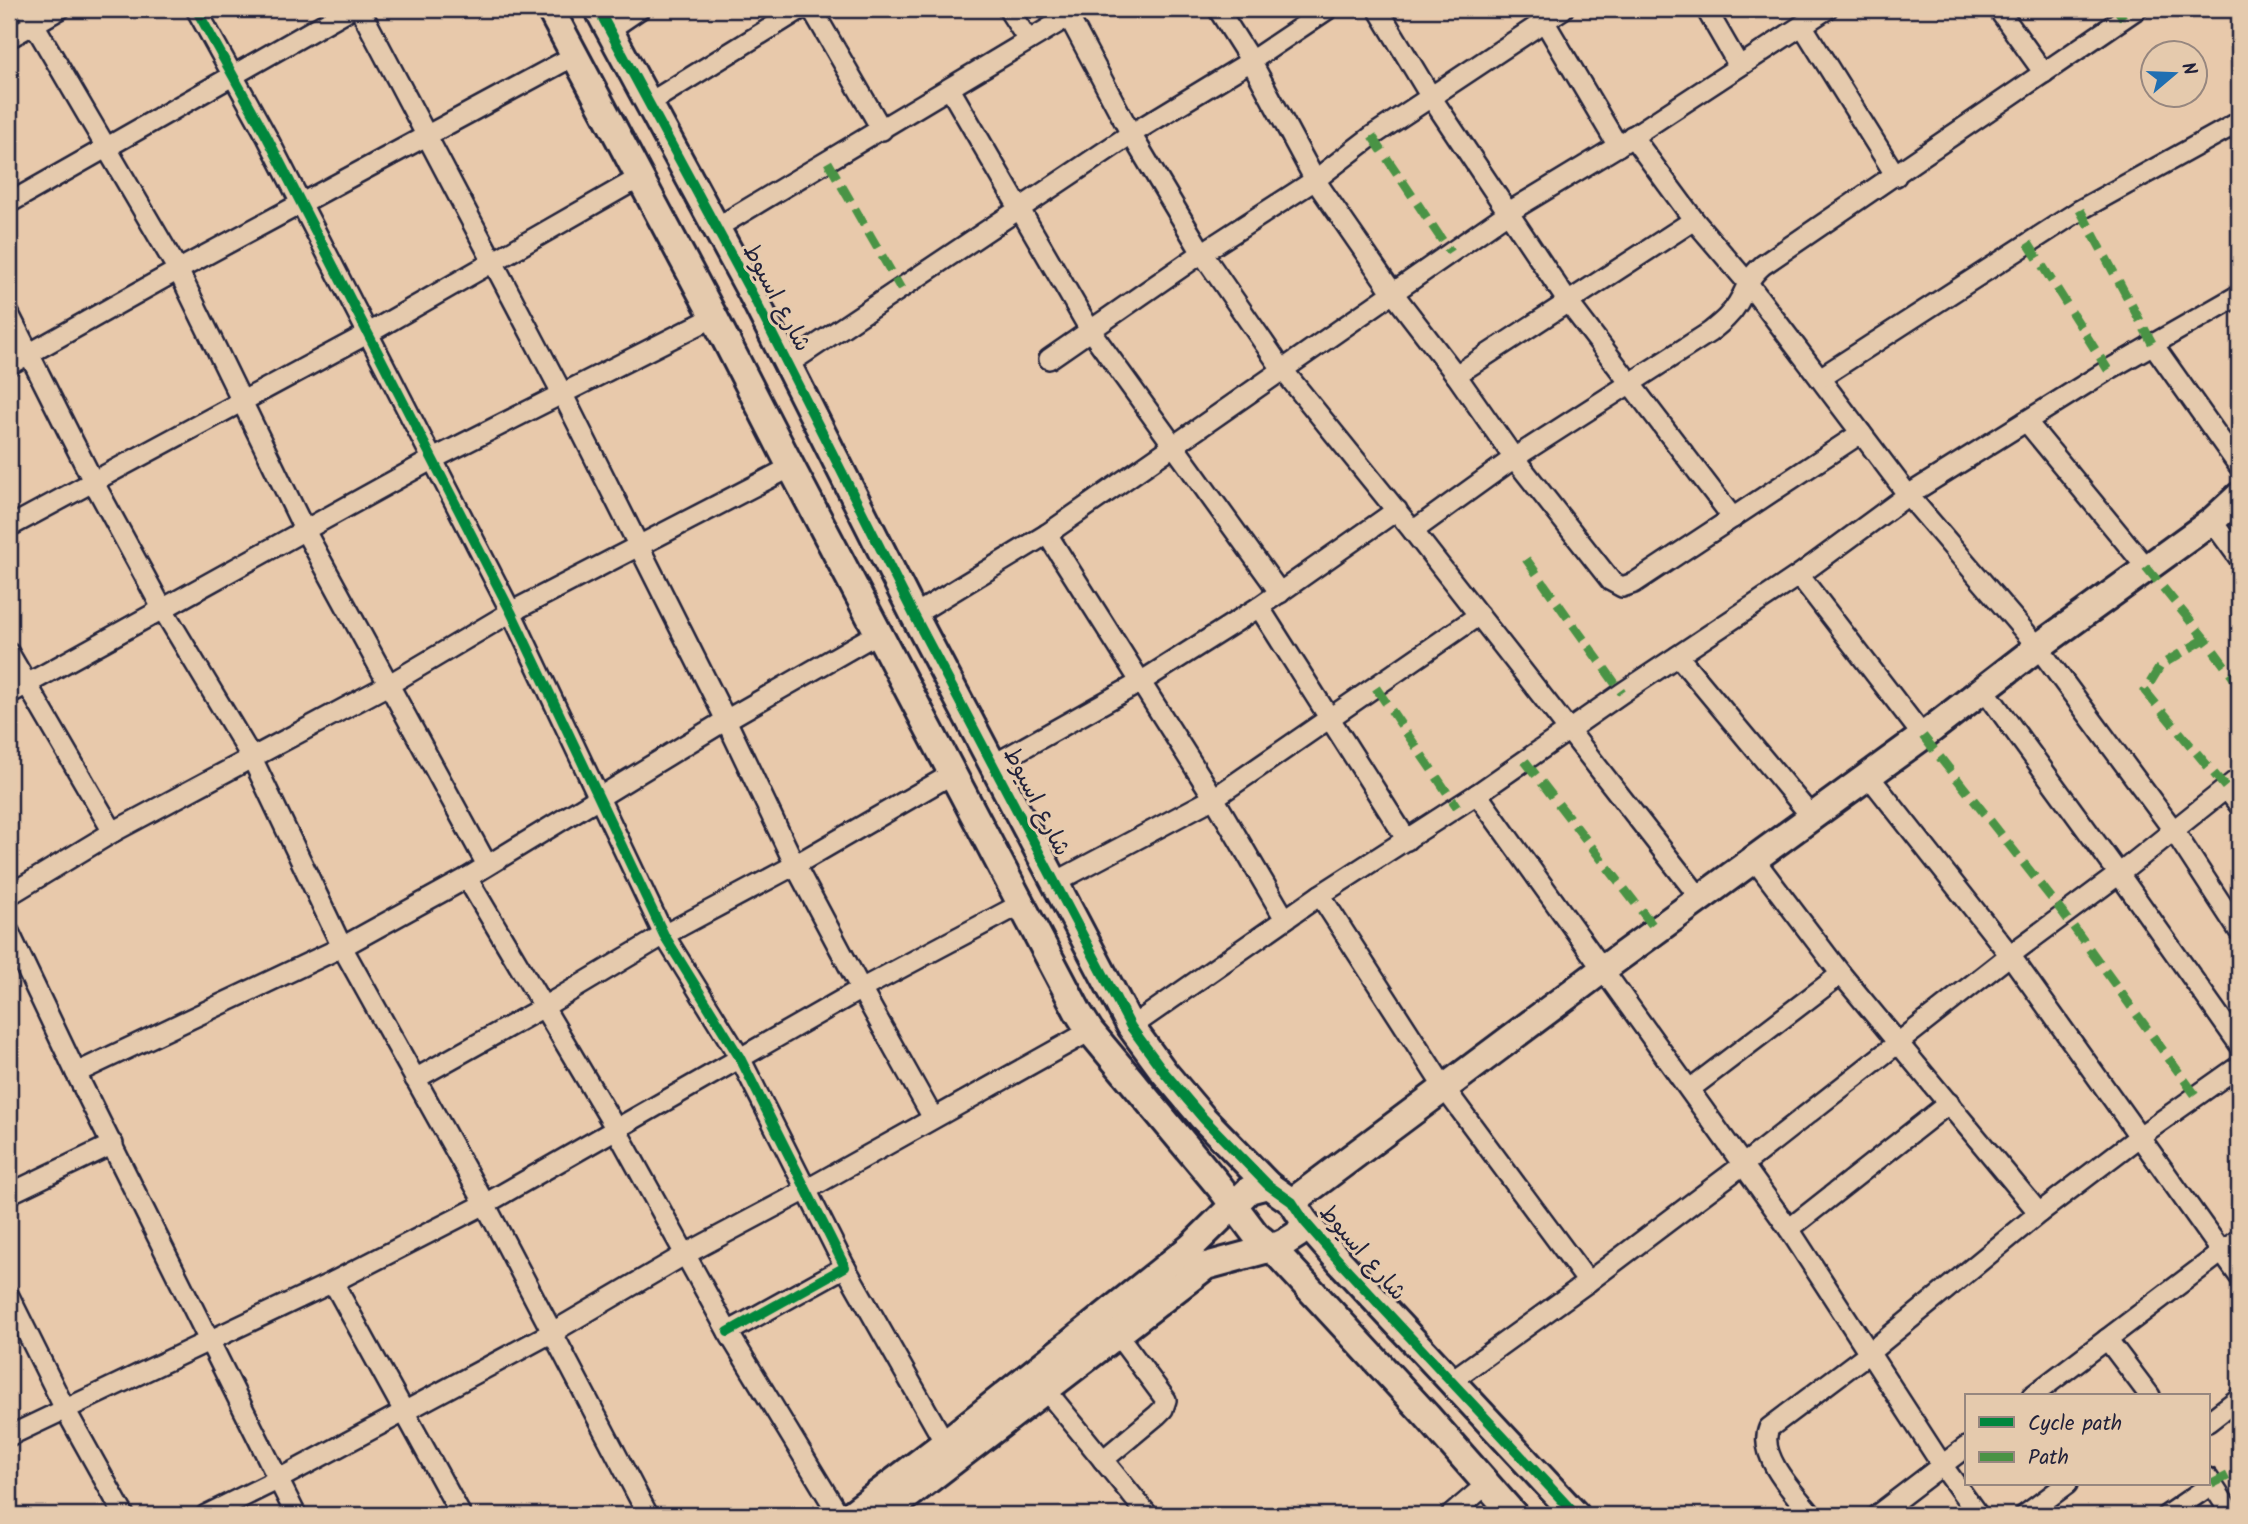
<svg xmlns="http://www.w3.org/2000/svg" width="2248" height="1524" font-family="Kalam,'Playpen Sans Arabic',sans-serif">
<rect width="100%" height="100%" fill="#e8c9ab"/>
<filter id="ink" filterUnits="userSpaceOnUse"><feTurbulence type="fractalNoise" baseFrequency=".0143" numOctaves="2"/><feDisplacementMap in="SourceGraphic" scale="14" xChannelSelector="R" yChannelSelector="G"/><feConvolveMatrix kernelMatrix="1 2 1 2 8 2 1 2 1" color-interpolation-filters="sRGB"/></filter>
<g filter="url(#ink)">
<g fill="none" stroke-linecap="round" stroke-linejoin="round">
<g stroke="#22223b" stroke-width="24">
<g id="street">
<path d="M 60,9 L 34,24 L 178,270 L 304,529 L 487,865"/>
<path d="M 196,9 L 267,137 L 511,612 L 664,935 L 740,1058 L 845,1267 L 728,1332"/>
<path d="M 360,9 L 563,395 L 726,720 L 795,865 L 861,989 L 933,1118"/>
<path d="M 812,9 L 882,130"/>
<path d="M 1008,9 L 1028,40"/>
<path d="M 1218,9 L 1251,61 L 1315,180 L 1393,293 L 1456,375 L 1514,458 L 1611,581 L 1622,587 L 1634,583 L 1861,433"/>
<path d="M 1378,9 L 1431,97 L 1568,302 L 1733,518"/>
<path d="M 1537,9 L 1618,146"/>
<path d="M 1706,9 L 1739,66"/>
<path d="M 1998,9 L 2044,73"/>
<path d="M 1069,17 L 1131,134 L 1202,253 L 1282,369 L 1413,531 L 1700,898"/>
<path d="M 1802,25 L 1896,176"/>
<path d="M 609,30 L 640,9"/>
<path d="M 9,38 L 34,24 L 27,9"/>
<path d="M 950,89 L 1090,330 L 1280,593"/>
<path d="M 649,103 L 801,9"/>
<path d="M 1632,136 L 1694,220 L 1747,282 L 1908,495 L 2038,647 L 2174,831 L 2239,931"/>
<path d="M 9,203 L 350,9"/>
<path d="M 716,228 L 1081,9"/>
<path d="M 9,314 L 93,481 L 162,608 L 252,758 L 342,947 L 76,1073"/>
<path d="M 2152,343 L 2239,466"/>
<path d="M 1049,359 L 1202,253 L 1315,180 L 1372,136 L 1563,9"/>
<path d="M 788,364 L 1131,134 L 1251,61 L 1328,9"/>
<path d="M 9,365 L 178,270 L 574,56"/>
<path d="M 1456,375 L 1694,220"/>
<path d="M 1820,378 L 2080,210 L 2239,122"/>
<path d="M 2026,421 L 2146,567"/>
<path d="M 2212,521 L 2239,558"/>
<path d="M 9,527 L 369,333 L 639,178"/>
<path d="M 1413,531 L 1514,458 L 1710,332 C 1721,323 1731,315 1738,303 C 1749,285 1746,280 1763,265 L 2137,9"/>
<path d="M 1047,534 L 1214,798 L 1285,919"/>
<path d="M 1799,575 L 1923,736"/>
<path d="M 1259,607 L 1407,840"/>
<path d="M 914,615 L 1047,534 L 1509,212 L 1618,146 L 1827,9"/>
<path d="M 9,653 L 113,832 L 9,895"/>
<path d="M 1678,656 L 1811,816"/>
<path d="M 1984,689 L 2119,874 L 2239,1044"/>
<path d="M 9,694 L 433,459 L 714,317"/>
<path d="M 993,765 L 1139,683 L 1259,607 L 1397,510"/>
<path d="M 1868,775 L 2010,955 L 2239,1276"/>
<path d="M 2226,788 L 2239,805"/>
<path d="M 1477,794 L 1789,1229 L 1942,1465 L 1978,1515"/>
<path d="M 113,832 L 388,685 L 511,612 L 791,467"/>
<path d="M 1754,859 L 1841,974 L 2039,1213"/>
<path d="M 467,878 L 616,1129 L 728,1332 L 839,1515"/>
<path d="M 1054,883 L 1214,798 L 1479,615"/>
<path d="M 1320,895 L 1445,1089 L 1588,1282"/>
<path d="M 9,932 L 76,1073 L 296,1515"/>
<path d="M 1131,1027 L 1320,895 L 1477,794 L 1622,693 L 1799,575 L 1908,495 L 2108,370 L 2239,295"/>
<path d="M 415,1079 L 542,1008 L 664,935 L 795,865 L 952,774"/>
<path d="M 1690,1089 L 1841,974"/>
<path d="M 9,1194 L 113,1144"/>
<path d="M 1789,1229 L 1949,1103"/>
<path d="M 845,1267 L 945,1443"/>
<path d="M 333,1282 L 461,1515"/>
<path d="M 9,1296 L 65,1409 L 124,1515"/>
<path d="M 2107,1339 L 2150,1396"/>
<path d="M 1451,1381 L 1588,1282 L 1744,1164 L 2010,955 L 2119,874 L 2239,778"/>
<path d="M 1045,1389 L 1148,1515"/>
<path d="M 2032,1396 L 2239,1239"/>
<path d="M 2208,1422 L 2239,1398"/>
<path d="M 9,1436 L 333,1282 L 485,1204 L 861,989 L 1021,904"/>
<path d="M 1103,1460 L 1157,1415 L 1163,1409 L 1166,1400 L 1117,1334"/>
<path d="M 2208,1478 L 2232,1515"/>
<path d="M 206,1515 L 277,1480 L 551,1333 L 684,1255 L 806,1190 L 1090,1031"/>
<path d="M 648,1515 L 485,1204 L 342,947 L 467,878 L 726,720 L 878,633"/>
<path d="M 1451,1515 L 1487,1484"/>
<path d="M 1812,1515 C 1795,1494 1757,1456 1769,1428 L 1870,1352 L 2039,1213 L 2140,1136 L 2239,1066"/>
<path d="M 1877,1515 L 1966,1447"/>
<path d="M 2025,1515 L 2067,1484"/>
<path d="M 2167,1515 L 2212,1484"/>
</g>
</g>
<g stroke="#22223b" stroke-width="32">
<g id="secondary">
<path d="M 550,9 L 714,317 L 791,467 L 1078,1012 L 1090,1031 L 1220,1187 L 1256,1235 L 1272,1248 L 1427,1416 L 1514,1515"/>
<path d="M 598,9 L 752,294 L 914,615 L 1131,1027 L 1164,1072 L 1203,1118 L 1268,1185 L 1292,1202 L 1305,1222 L 1340,1262 L 1576,1515"/>
<path d="M 1292,1202 L 1602,970 L 1923,736 L 2038,647 L 2212,521 L 2239,496"/>
<path d="M 850,1515 L 945,1443 L 1191,1247 L 1249,1190 L 1268,1185"/>
<path d="M 883,1515 L 1206,1266 L 1272,1248 L 1287,1241 L 1298,1234 L 1305,1222"/>
</g>
</g>
<use href="#street" stroke="#e5caad" stroke-width="19"/>
<use href="#secondary" stroke="#e5caad" stroke-width="26"/>
<g stroke="#4a9344" stroke-width="9" stroke-dasharray="18 9" stroke-linecap="butt">
<path d="M 2117,9 L 2123,18"/>
<path d="M 1372,136 L 1450,252"/>
<path d="M 828,162 L 901,289"/>
<path d="M 2080,210 L 2152,343"/>
<path d="M 2028,243 L 2108,370"/>
<path d="M 1526,559 L 1622,693"/>
<path d="M 2146,567 L 2205,639 L 2239,685"/>
<path d="M 2205,639 L 2161,665 L 2145,691 L 2226,788"/>
<path d="M 1376,688 L 1457,807"/>
<path d="M 1923,736 L 2064,914 L 2196,1096"/>
<path d="M 1525,761 L 1657,931"/>
<path d="M 2212,1484 L 2239,1470"/>
</g>
<g stroke="#e5caad" stroke-width="15">
<g id="cycleway">
<path d="M 196,9 L 267,137 L 511,612 L 664,935 L 740,1058 L 845,1267 L 728,1332"/>
<path d="M 598,9 L 752,294 L 914,615 L 1131,1027 L 1164,1072 L 1203,1118 L 1268,1185 L 1292,1202 L 1305,1222 L 1340,1262 L 1576,1515"/>
</g>
</g>
<use href="#cycleway" stroke="#00873e" stroke-width="10"/>
</g>
</g>
<g text-anchor="middle" dominant-baseline="central" stroke-width="6" stroke-linejoin="round" paint-order="stroke">
<g font-size="23" fill="#22223b" stroke="#e5caad">
<text transform="translate(776 298) rotate(62)">شارع اسيوط</text>
<text transform="translate(1036 802) rotate(63)">شارع اسيوط</text>
<text transform="translate(1362 1253) rotate(49)">شارع اسيوط</text>
</g>
</g>
<rect width="2248" height="1524" fill="none" stroke="#e5caad" stroke-width="35"/>
<rect x="18" y="18" width="2213" height="1489" fill="none" stroke="#22223b" stroke-width="2.5" filter="url(#ink)"/>
<rect x="1965" y="1394" width="245" height="91" fill="#e5caad" stroke="#97877f" stroke-width="2"/>
<rect x="1979" y="1417" width="35" height="10" fill="#00873e" stroke="#97877f" stroke-width="2"/>
<text x="2028" y="1430" font-size="21" fill="#22223b">Cycle path</text>
<rect x="1979" y="1452" width="35" height="10" fill="#4a9344" stroke="#97877f" stroke-width="2"/>
<text x="2028" y="1464" font-size="21" fill="#22223b">Path</text>
<g transform="translate(2174 74) rotate(71)"><circle r="33" fill="#e5caad" stroke="#97877f" stroke-width="2"/>
<path d="M0-5L12 26L0 18L-12 26Z" fill="#1f6fb2"/>
<text y="-10" font-size="19" font-weight="bold" text-anchor="middle" fill="#22223b">N</text>
</g>
</svg>
